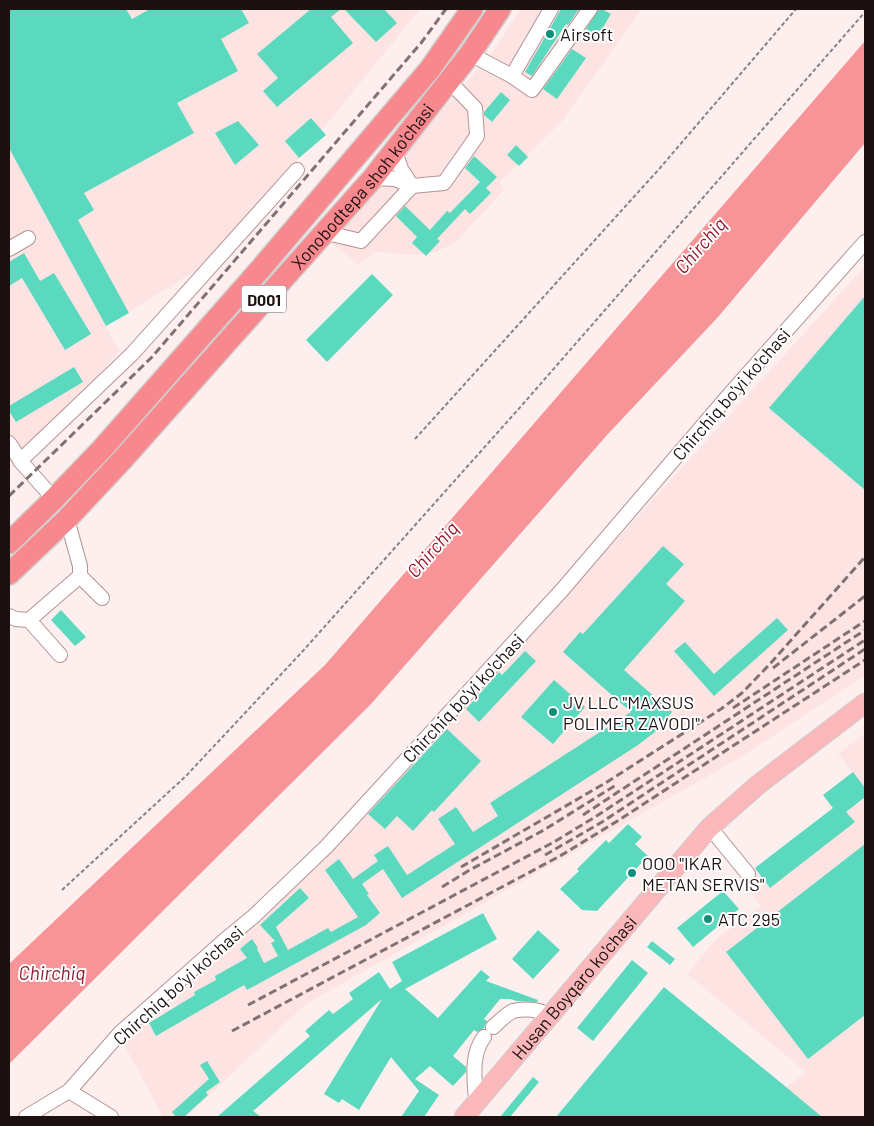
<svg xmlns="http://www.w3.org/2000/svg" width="874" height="1126" font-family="Barlow,sans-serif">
<rect width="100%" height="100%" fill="#feefef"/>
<g fill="#fee3e3">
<path d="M 9,9 L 420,9 L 289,171 L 210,262 L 106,326 L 119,351 L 34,450 L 9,463 Z"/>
<path d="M 521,9 L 642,9 L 562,121 L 500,182 L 504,190 L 456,242 L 438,251 L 417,255 L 376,252 L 358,265 L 330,241 L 494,50 Z"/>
<path d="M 865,266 L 865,675 L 738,759 L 306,1004 L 186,1117 L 163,1117 L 123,1043 L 255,927 L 364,818 Z"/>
<path d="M 865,733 L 865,1117 L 761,1117 L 786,1087 L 806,1072 L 687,974 L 716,939 L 761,906 L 741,880 L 833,809 L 823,795 L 853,772 L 838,754 Z"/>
</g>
<path fill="#f79498" d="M 865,41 L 865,143 L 718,317 L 607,435 L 371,704 L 9,1064 L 9,964 L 325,665 Z"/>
<g fill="#5ad9be">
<path d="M 9,9 L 126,9 L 132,19 L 150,9 L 241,9 L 249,23 L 221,39 L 238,71 L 177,103 L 194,133 L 84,193 L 94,210 L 78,220 L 129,313 L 106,326 L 9,148 Z"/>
<path d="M 311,9 L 341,9 L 331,17 L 353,43 L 277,107 L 263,91 L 278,78 L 257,54 Z"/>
<path d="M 344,9 L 384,9 L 397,23 L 376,42 Z"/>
<path d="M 561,9 L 579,9 L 568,25 L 566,24 L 532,76 L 525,72 Z"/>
<path d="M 599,9 L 602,9 L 611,14 L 598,36 L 586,29 Z"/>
<path d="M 572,49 L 586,58 L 557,99 L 543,89 Z"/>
<path d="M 501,92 L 510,100 L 492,122 L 484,115 L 484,112 Z"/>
<path d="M 311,118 L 326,135 L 299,158 L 285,141 Z"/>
<path d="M 238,121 L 259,145 L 235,165 L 215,133 Z"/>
<path d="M 516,145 L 528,157 L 519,166 L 507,155 Z"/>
<path d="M 474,156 L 497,177 L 486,188 L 491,193 L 470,214 L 465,209 L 437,239 L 440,241 L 426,256 L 412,243 L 417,237 L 396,216 L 405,206 L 430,230 L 447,211 L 450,213 L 480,182 L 465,168 Z"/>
<path d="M 24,253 L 40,281 L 54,273 L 91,334 L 65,350 L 22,278 L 9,286 L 9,262 Z"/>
<path d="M 372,274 L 393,295 L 327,362 L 306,340 Z"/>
<path d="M 865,296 L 865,490 L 769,408 Z"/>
<path d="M 74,367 L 83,382 L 16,422 L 9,411 L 9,406 Z"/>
<path d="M 663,546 L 684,564 L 666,584 L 685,601 L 624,670 L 672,712 L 655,732 L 638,745 L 402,898 L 383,869 L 362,884 L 369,894 L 367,895 L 380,913 L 366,925 L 247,990 L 244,985 L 156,1036 L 149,1023 L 195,995 L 194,992 L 216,980 L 215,976 L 247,958 L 240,949 L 252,939 L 258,948 L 257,949 L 264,963 L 278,956 L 271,943 L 275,941 L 260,925 L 300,888 L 309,898 L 276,927 L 288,950 L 328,928 L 331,932 L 358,917 L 325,870 L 339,859 L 353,879 L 378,861 L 374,855 L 388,846 L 407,875 L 455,844 L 438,819 L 456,807 L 473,832 L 498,816 L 490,803 L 631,712 L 563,652 L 580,632 L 583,634 Z"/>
<path d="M 61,610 L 86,637 L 75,646 L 51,620 Z"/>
<path d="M 777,618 L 788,630 L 714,696 L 674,651 L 685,642 L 714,674 Z"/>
<path d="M 525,651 L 536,661 L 479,722 L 466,709 L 499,672 L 502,675 Z"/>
<path d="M 554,680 L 585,707 L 553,744 L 521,717 Z"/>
<path d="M 447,729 L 481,761 L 434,812 L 432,810 L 413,831 L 397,816 L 385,829 L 368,814 Z"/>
<path d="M 853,772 L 865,788 L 865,797 L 846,812 L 855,822 L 770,888 L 755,868 L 833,808 L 823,795 Z"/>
<path d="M 628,824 L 642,837 L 635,844 L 648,856 L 597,911 L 582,910 L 560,889 L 579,871 L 577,869 L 606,840 L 609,843 Z"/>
<path d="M 865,844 L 865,1015 L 808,1059 L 726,952 Z"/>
<path d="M 723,891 L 739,909 L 693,947 L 677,928 Z"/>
<path d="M 483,913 L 497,939 L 405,989 L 438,1018 L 481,970 L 490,977 L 486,981 L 538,1000 L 537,1002 L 517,1001 L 510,999 L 500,999 L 484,1019 L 487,1021 L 484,1028 L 477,1032 L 474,1030 L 453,1056 L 466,1067 L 466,1072 L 453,1086 L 430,1066 L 415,1079 L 439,1095 L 424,1117 L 401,1117 L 419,1091 L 391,1057 L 359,1110 L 342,1099 L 339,1103 L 324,1094 L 382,999 L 253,1111 L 261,1117 L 217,1117 L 310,1036 L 305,1031 L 329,1010 L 333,1014 L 353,999 L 349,993 L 379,972 L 390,989 L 402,981 L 392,962 Z"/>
<path d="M 538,930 L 560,950 L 533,979 L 512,959 Z"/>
<path d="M 652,941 L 675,959 L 670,965 L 647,947 Z"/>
<path d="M 632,960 L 648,973 L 593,1041 L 577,1028 Z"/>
<path d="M 664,987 L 786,1087 L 822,1117 L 556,1117 Z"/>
<path d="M 207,1061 L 220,1082 L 206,1092 L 208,1095 L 184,1117 L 176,1117 L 172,1112 L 209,1079 L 200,1065 Z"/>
<path d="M 533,1077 L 539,1082 L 510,1117 L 500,1117 Z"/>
</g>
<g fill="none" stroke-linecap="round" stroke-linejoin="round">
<g stroke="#b49393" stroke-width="16">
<g id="minor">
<path d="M 470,54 L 512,76 L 532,90 L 590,9"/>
<path d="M 512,76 L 551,9"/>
<path d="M 395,151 L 401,169 L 412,186"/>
<path d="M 373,178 L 395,179 L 412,186 L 444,183 L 477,136 L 475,108 L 449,81"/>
<path d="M 323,232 L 361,241 L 412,186"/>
<path d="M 9,249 L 28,238"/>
<path d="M 9,443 L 22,463 L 54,499"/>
<path d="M 20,461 L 132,354 L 297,170"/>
<path d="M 80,576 L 102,598"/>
<path d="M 9,616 L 16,619 L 29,620 L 80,576 L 80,566 L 67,519"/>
<path d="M 29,620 L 60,655"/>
<path d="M 716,835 L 748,874"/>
<path d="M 493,1027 C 499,1022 506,1014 513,1011 C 524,1008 540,1009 549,1016"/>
<path d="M 69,1091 L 111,1117"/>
<path d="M 476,1102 C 475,1080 470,1056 484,1037"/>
<path d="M 26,1117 L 69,1091 L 120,1033 L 225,940 L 253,917 L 327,846 L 562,590 L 729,395 L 865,242"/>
</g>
</g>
<g stroke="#d2cfcf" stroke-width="21">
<g id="major">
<path id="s1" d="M 464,1117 L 709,828 L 759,784 L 865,703"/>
</g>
</g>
<g stroke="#d2cfcf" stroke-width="24">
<g id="highway">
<path d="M 9,543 L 54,499 L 102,449 L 257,273 L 430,69 L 472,9"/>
<path id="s2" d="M 9,574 L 67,519 L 123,459 L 373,178 L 470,54 L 500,9"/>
</g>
</g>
<g stroke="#8d8080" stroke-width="2" stroke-dasharray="4 2.5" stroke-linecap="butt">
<path d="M 415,439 L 660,168 L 796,9"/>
<path d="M 62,890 L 186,776 L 302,652 L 523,404 L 865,12"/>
</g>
<use href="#minor" stroke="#fff" stroke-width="14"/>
<use href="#major" stroke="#fab8bb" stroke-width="19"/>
<use href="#highway" stroke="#f7888d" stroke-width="21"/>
<g stroke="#807272" stroke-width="3" stroke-dasharray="8 4" stroke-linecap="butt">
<path d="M 9,496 L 152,357 L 421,43 L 446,9"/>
<path d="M 773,668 L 865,596"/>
<path d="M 733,708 L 865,621"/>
<path d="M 583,815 L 865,630"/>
<path d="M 545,855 L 602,822 L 865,649"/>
<path d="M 461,867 L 607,782 L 721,709 L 742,693 L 769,665 L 865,557"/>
<path d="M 442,887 L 468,871 L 544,830 L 616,785"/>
<path d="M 248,1005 L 554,842 L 595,817 L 865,640"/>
<path d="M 232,1031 L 560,856 L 619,820 L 865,660"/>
</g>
</g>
<g fill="#07917b" stroke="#fff" stroke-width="2">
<circle cx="550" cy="34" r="5"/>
<circle cx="553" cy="712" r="5"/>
<circle cx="632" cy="873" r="5"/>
<circle cx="708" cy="919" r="5"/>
</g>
<g text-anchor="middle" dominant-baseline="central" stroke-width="4" stroke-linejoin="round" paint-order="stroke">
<rect fill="#fff" stroke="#605858" stroke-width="1" x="241.5" y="285.5" width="45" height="27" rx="4"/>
<g font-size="16" font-weight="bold" fill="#1c1010">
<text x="264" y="299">D001</text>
</g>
<g font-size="18" fill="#1c1010" stroke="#fff" text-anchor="start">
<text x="560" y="34">Airsoft</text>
<text x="563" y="702">JV LLC "MAXSUS<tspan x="563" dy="21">POLIMER ZAVODI"</tspan></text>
<text x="642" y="863">OOO "IKAR<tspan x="642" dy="21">METAN SERVIS"</tspan></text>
<text x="718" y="919">ATC 295</text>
</g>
<g font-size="18" fill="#1c1010" stroke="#fff">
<text stroke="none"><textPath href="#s2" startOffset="525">Xonobodtepa shoh ko'chasi</textPath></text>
<text transform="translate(731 394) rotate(-49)">Chirchiq bo'yi ko'chasi</text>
<text transform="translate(463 698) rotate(-47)">Chirchiq bo'yi ko'chasi</text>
<text transform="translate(178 985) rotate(-42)">Chirchiq bo'yi ko'chasi</text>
<text stroke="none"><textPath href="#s1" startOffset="170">Husan Boyqaro ko'chasi</textPath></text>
</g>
<g font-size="19" font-style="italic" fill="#8d1a2e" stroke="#fff">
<text transform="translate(700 245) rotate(-49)">Chirchiq</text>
<text transform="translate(432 549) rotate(-49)">Chirchiq</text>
<text x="52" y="972">Chirchiq</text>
</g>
</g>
<rect width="874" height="1126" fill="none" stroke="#1c1010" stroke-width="20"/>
</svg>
